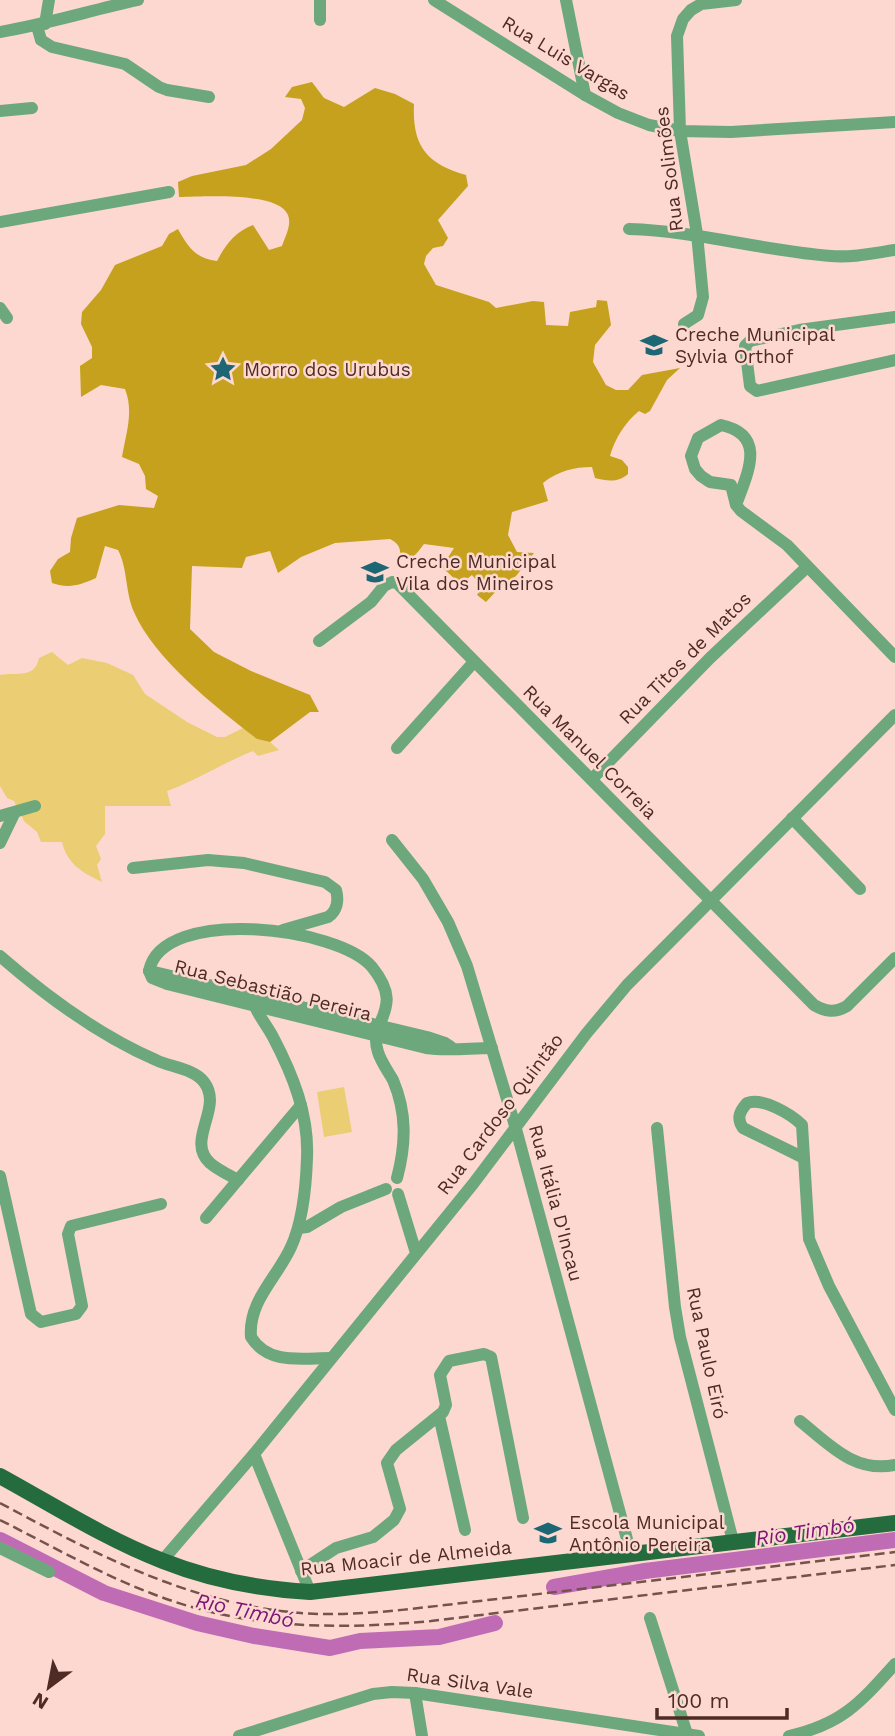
<svg xmlns="http://www.w3.org/2000/svg" width="895" height="1736" font-family="'Work Sans',sans-serif">
<rect width="100%" height="100%" fill="#fcd8d0"/>
<g fill="#ebcd73">
<path d="M 52,652 L 68,665 L 82,658 L 107,663 L 133,675 L 145,694 L 187,722 L 217,737 L 225,737 L 243,728 L 257,739 L 270,742 L 279,750 L 258,756 L 253,751 C 223,763 197,780 167,791 L 171,806 L 105,806 L 105,834 L 96,846 L 101,859 L 97,865 L 102,882 C 83,873 67,864 62,842 L 41,842 L 37,832 L 24,821 L 14,801 L 7,798 L 0,786 L 0,675 C 17,672 35,679 39,658 Z"/>
<path d="M 344,1087 L 352,1132 L 324,1137 L 317,1092 Z"/>
</g>
<path fill="#c5a11d" d="M 312,82 L 324,98 L 344,107 L 375,88 L 395,94 L 414,104 C 412,145 426,164 466,175 L 468,186 L 438,220 L 448,238 L 443,246 L 433,248 L 426,256 L 424,264 L 436,285 L 489,302 L 496,308 L 533,301 L 544,302 L 546,325 L 568,326 L 570,312 L 596,307 L 597,300 L 607,301 L 611,325 L 595,345 L 593,362 L 606,385 L 616,390 L 628,390 L 642,375 L 680,368 L 667,380 L 650,411 L 645,414 L 639,411 C 626,421 614,440 610,456 L 622,460 L 628,467 L 628,474 C 618,483 607,481 595,478 L 592,467 C 574,467 558,471 543,483 L 548,501 L 512,512 L 508,535 L 517,552 L 534,553 L 516,576 L 500,587 L 486,602 L 477,595 L 482,587 L 472,575 L 460,584 L 442,567 L 454,548 L 424,544 C 417,553 412,562 400,558 C 401,548 399,544 390,539 L 335,543 L 301,557 L 278,573 L 270,551 L 246,557 L 242,568 L 192,566 L 190,629 L 214,652 L 251,671 L 310,695 L 319,712 L 310,712 L 270,742 L 257,739 C 217,708 154,659 134,612 C 125,592 128,569 118,550 L 105,546 L 96,578 C 80,585 69,589 52,583 L 50,571 L 58,559 L 70,552 L 71,538 L 77,518 L 119,505 L 154,508 L 158,496 L 146,489 L 145,476 L 139,464 L 122,457 C 126,433 134,412 125,389 L 101,385 L 81,397 L 80,366 L 92,358 L 92,347 L 81,324 L 82,312 L 101,290 L 115,265 L 162,246 L 169,234 L 178,229 C 188,247 196,259 217,261 C 226,244 235,232 253,225 L 269,250 L 282,246 C 285,237 292,225 288,215 C 278,191 202,197 179,197 L 178,182 L 192,176 L 246,165 L 271,149 L 302,120 L 305,108 L 301,99 L 285,97 L 292,87 Z"/>
<g fill="none" stroke-linecap="round" stroke-linejoin="round">
<g stroke="#c06cb5" stroke-width="16">
<path d="M 0,1540 L 104,1593 L 197,1623 L 254,1636 L 330,1648 L 360,1641 L 439,1637 L 495,1623"/>
<path d="M 554,1587 L 645,1571 L 895,1540"/>
</g>
<g stroke="#6ca87c" stroke-width="12">
<path d="M 434,0 L 585,95 L 618,113 L 649,125 L 680,131 L 731,132 L 895,122"/>
<path d="M 566,0 L 585,95"/>
<path d="M 320,20 L 320,0"/>
<path d="M 45,24 L 49,0"/>
<path d="M 37,26 L 41,40 L 52,47 L 125,64 L 159,87 L 167,90 L 209,97"/>
<path d="M 0,32 C 47,24 92,10 138,0"/>
<path d="M 0,111 L 32,108"/>
<path d="M 0,222 L 169,192"/>
<path d="M 629,229 C 698,231 763,251 831,256 C 852,258 874,253 895,250"/>
<path d="M 0,308 L 7,318"/>
<path d="M 895,317 L 799,330 L 750,341 L 745,346 L 750,386 L 757,391 L 895,360"/>
<path d="M 684,324 L 698,315 L 703,297 L 697,234 L 680,131 L 677,36 L 683,19 L 691,10 L 701,4 L 736,0"/>
<path d="M 736,505 C 747,474 768,435 721,425 L 698,438 L 691,456 L 695,469 L 701,476 L 710,482 L 731,485 L 736,505 L 741,511 L 787,545 L 895,657"/>
<path d="M 319,641 L 371,602 L 384,586 L 392,582 L 397,583 L 814,1005 C 826,1012 835,1013 847,1006 L 895,958"/>
<path d="M 397,748 L 473,663"/>
<path d="M 592,779 L 710,658 L 807,567"/>
<path d="M 0,816 L 35,806"/>
<path d="M 792,818 L 860,889"/>
<path d="M 392,840 L 423,879 L 448,922 L 467,966 L 516,1129 L 631,1554"/>
<path d="M 0,843 L 14,814"/>
<path d="M 133,868 L 208,860 L 244,863 L 325,882 L 336,890 C 339,901 337,911 328,917 L 283,930"/>
<path d="M 0,956 C 47,997 98,1035 156,1060 C 170,1067 195,1069 204,1082 C 224,1108 185,1140 210,1163 C 218,1170 229,1175 238,1180"/>
<path d="M 149,971 C 162,905 339,927 372,967 C 407,1010 367,1020 378,1052 C 381,1062 388,1071 393,1080 C 407,1113 406,1144 397,1178"/>
<path d="M 149,971 L 152,978 L 167,984 L 426,1048 C 447,1051 470,1048 492,1048"/>
<path d="M 150,971 L 427,1037 L 445,1043 L 451,1047"/>
<path d="M 252,995 C 254,1011 265,1022 273,1037 C 293,1075 309,1115 307,1158 C 306,1188 303,1221 291,1247 C 277,1278 248,1301 251,1337 C 268,1365 302,1358 330,1358"/>
<path d="M 657,1128 L 675,1307 L 680,1337 L 733,1541"/>
<path d="M 804,1158 L 743,1128 C 736,1118 740,1111 747,1103 C 762,1097 791,1114 802,1125 L 809,1239 L 829,1286 L 895,1410"/>
<path d="M 0,1176 L 31,1314 L 41,1322 L 76,1314 L 82,1306 L 68,1234 L 71,1226 L 161,1204"/>
<path d="M 398,1194 L 416,1253"/>
<path d="M 206,1218 L 301,1105"/>
<path d="M 299,1228 L 307,1227 L 341,1207 L 386,1189"/>
<path d="M 439,1416 L 465,1530"/>
<path d="M 800,1421 C 830,1445 854,1473 895,1465"/>
<path d="M 254,1454 L 310,1592"/>
<path d="M 0,1548 L 49,1572"/>
<path d="M 162,1561 L 254,1454 L 473,1184 L 586,1034 L 627,985 L 895,715"/>
<path d="M 301,1571 L 336,1548 L 373,1537 L 394,1520 L 400,1509 L 387,1463 L 396,1450 L 443,1412 L 446,1405 L 440,1375 L 449,1361 L 484,1354 L 491,1357 L 523,1518"/>
<path d="M 650,1618 L 687,1734"/>
<path d="M 415,1693 L 422,1736"/>
<path d="M 239,1736 L 373,1694 L 392,1692 L 415,1693 L 699,1736"/>
<path d="M 789,1736 C 842,1724 860,1703 895,1664"/>
</g>
<path stroke="#246b3d" stroke-width="16" d="M 0,1476 C 53,1505 106,1539 163,1561 C 211,1580 259,1589 310,1592 L 895,1523"/>
<g stroke="#75524b" stroke-width="2.5" stroke-dasharray="10 5" stroke-linecap="butt">
<path d="M 0,1503 C 101,1557 203,1611 321,1614 C 365,1615 410,1609 454,1604 L 895,1552"/>
<path d="M 0,1520 C 50,1545 100,1574 153,1594 C 243,1629 336,1630 431,1621 L 895,1565"/>
</g>
</g>
<defs>
<g id="school-bare" transform="scale(2.1)"><path d="M0-5L7-2L0 1L-7-2ZM-4 1L0 2.5L4 1V4Q0 6-4 4Z" fill="#1d6673" stroke="#fcd8d0" stroke-width="2.5" paint-order="stroke"/></g>
<g id="sight-bare" transform="scale(2.1)"><path d="M0-6L1.8-2.2L6-1.7L2.9 1.2L3.7 5.4L0 3.3L-3.7 5.4L-2.9 1.2L-6-1.7L-1.8-2.2Z" fill="#1d6673" stroke="#fcd8d0" stroke-width="2.5" paint-order="stroke"/></g>
</defs>
<g fill-rule="evenodd">
<use href="#school-bare" x="654" y="345"/>
<use href="#sight-bare" x="223" y="369"/>
<use href="#school-bare" x="375" y="572"/>
<use href="#school-bare" x="548" y="1533"/>
</g>
<g text-anchor="middle" dominant-baseline="central" stroke-width="5" stroke-linejoin="round" paint-order="stroke">
<g font-size="19" fill="#4e2b25" stroke="#fcd8d0">
<text transform="translate(566 58) rotate(31)">Rua Luis Vargas</text>
<text transform="translate(669 169) rotate(-97)">Rua Solimões</text>
<text transform="translate(685 658) rotate(-45)">Rua Titos de Matos</text>
<text transform="translate(590 752) rotate(45)">Rua Manuel Correia</text>
<text transform="translate(273 990) rotate(14)">Rua Sebastião Pereira</text>
<text transform="translate(500 1114) rotate(-53)">Rua Cardoso Quintão</text>
<text transform="translate(556 1203) rotate(75)">Rua Itália D'Incau</text>
<text transform="translate(707 1353) rotate(78)">Rua Paulo Eiró</text>
<text transform="translate(406 1558) rotate(-6)">Rua Moacir de Almeida</text>
<text transform="translate(470 1683) rotate(8)">Rua Silva Vale</text>
</g>
<g font-size="19" fill="#4e2b25" stroke="#fcd8d0" text-anchor="start">
<text x="675" y="334">Creche Municipal<tspan x="675" dy="22">Sylvia Orthof</tspan></text>
<text x="244" y="369">Morro dos Urubus</text>
<text x="396" y="561">Creche Municipal<tspan x="396" dy="22">Vila dos Mineiros</tspan></text>
<text x="569" y="1522">Escola Municipal<tspan x="569" dy="22">Antônio Pereira</tspan></text>
</g>
<g font-size="21" font-style="italic" fill="#7d1575" stroke="#fcd8d0">
<text transform="translate(805 1531) rotate(-8)">Rio Timbó</text>
<text transform="translate(245 1610) rotate(12)">Rio Timbó</text>
</g>
</g>
<g transform="translate(49 1687) rotate(212)" stroke="#fcd8d0" stroke-width="5" paint-order="stroke">
<path d="M0-5L12 26L0 18L-12 26Z" fill="#4e2b25"/>
<text y="-10" font-size="19" font-weight="bold" text-anchor="middle" fill="#4e2b25">N</text>
</g>
<path d="M657 1708v10h130v-10" fill="none" stroke="#4e2b25" stroke-width="3.5"/>
<text x="668" y="1708" font-size="21" fill="#4e2b25" stroke="#fcd8d0" stroke-width="5" paint-order="stroke">100 m</text>
</svg>
